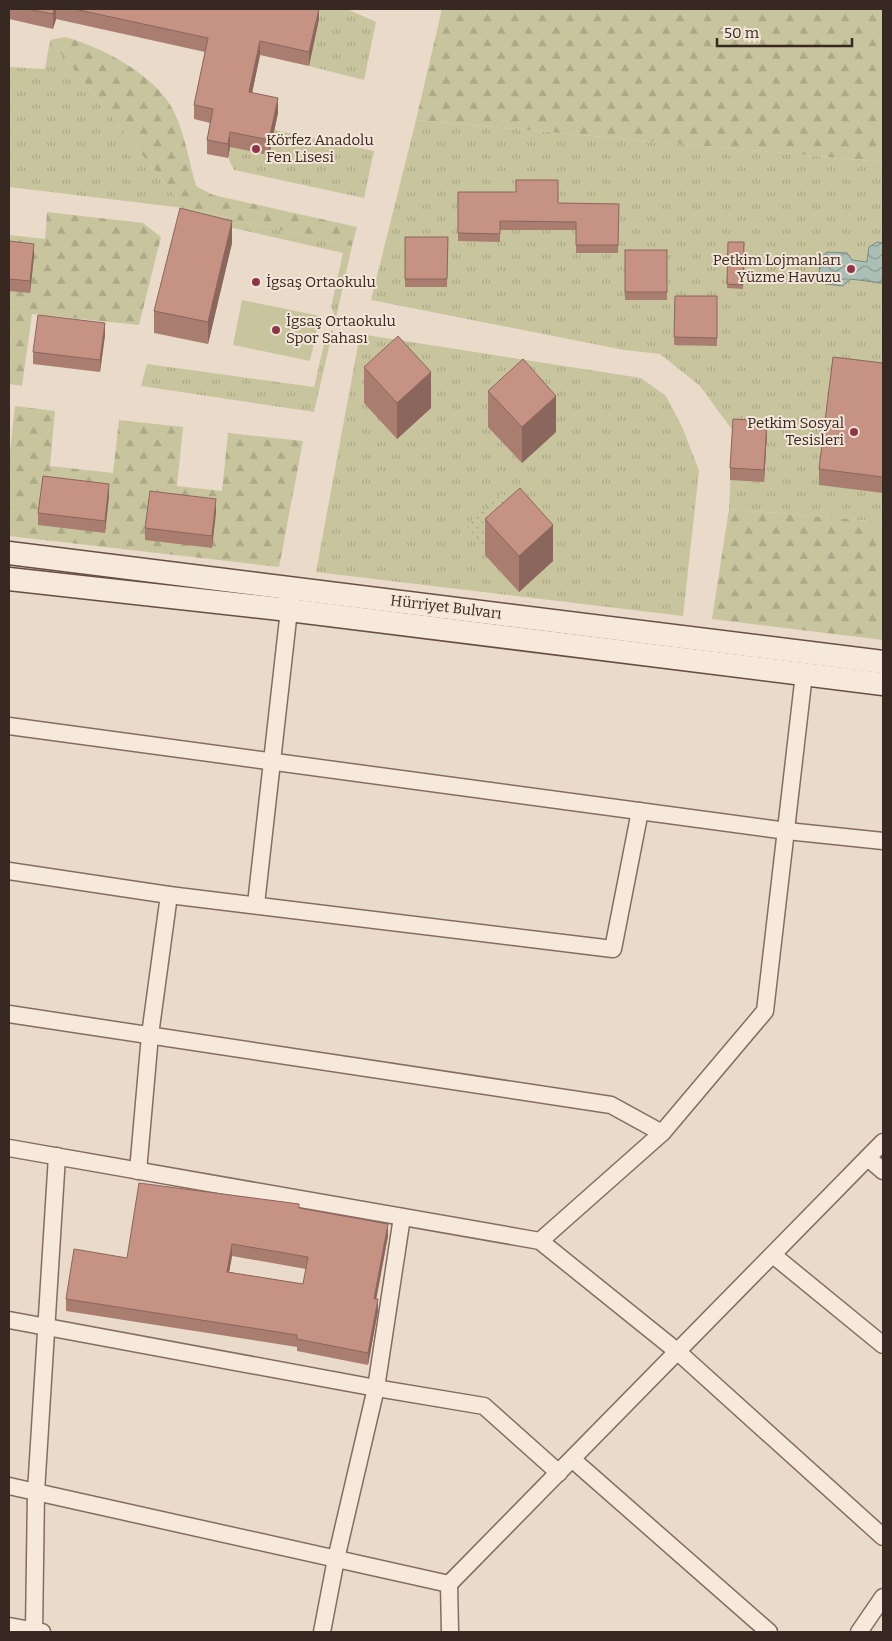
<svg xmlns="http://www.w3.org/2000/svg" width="892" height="1641" font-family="Bitter,serif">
<defs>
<pattern id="grass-tufts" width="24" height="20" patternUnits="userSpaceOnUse" patternTransform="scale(1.25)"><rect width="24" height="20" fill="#c8c59e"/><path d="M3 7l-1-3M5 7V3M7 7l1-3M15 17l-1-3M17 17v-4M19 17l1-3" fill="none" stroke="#aca988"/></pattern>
<pattern id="forest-firs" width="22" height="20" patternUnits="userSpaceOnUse" patternTransform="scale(1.25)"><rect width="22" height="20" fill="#c8c59e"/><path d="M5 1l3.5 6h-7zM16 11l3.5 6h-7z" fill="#aca988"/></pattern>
<pattern id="park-dots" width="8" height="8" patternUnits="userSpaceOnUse" patternTransform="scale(1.25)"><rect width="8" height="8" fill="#c8c59e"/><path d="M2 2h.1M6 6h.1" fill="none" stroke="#aca988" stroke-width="1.8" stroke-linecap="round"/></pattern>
<pattern id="water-waves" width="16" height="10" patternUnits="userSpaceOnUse" patternTransform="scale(1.25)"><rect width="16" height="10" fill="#aabfb5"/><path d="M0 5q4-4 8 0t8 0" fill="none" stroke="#8b9b93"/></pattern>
</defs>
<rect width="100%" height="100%" fill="#eadaca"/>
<g fill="url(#grass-tufts)">
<path d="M 271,9 L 347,9 L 376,22 L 364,80 L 309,66 L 319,19 Z"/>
<path d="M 50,40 L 185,208 L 352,246 L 336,318 L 331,307 L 343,253 L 194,219 L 180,230 L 184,208 L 9,187 L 9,67 L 45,69 Z"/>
<path d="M 416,120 L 883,162 L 883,522 L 729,509 L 733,431 L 700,386 L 660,354 L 624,350 L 371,300 Z"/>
<path d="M 274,130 L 374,151 L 364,198 L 234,170 L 228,158 L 230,147 Z"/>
<path d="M 333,330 L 314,412 L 141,386 L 147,364 L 314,387 L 326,335 Z"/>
<path d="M 360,334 L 641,378 L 666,396 L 683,429 L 699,471 L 683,616 L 316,572 Z"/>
</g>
<g fill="url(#forest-firs)">
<path d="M 442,9 L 883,9 L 883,162 L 416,120 Z"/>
<path d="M 65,37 C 101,47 157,75 174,112 C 185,134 189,162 196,186 L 213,195 L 357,227 L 352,246 L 185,208 L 50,40 Z"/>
<path d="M 47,212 L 143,223 L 161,237 L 139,325 L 32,314 L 22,386 L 9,384 L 9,235 L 45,239 Z"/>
<path d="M 15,406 L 55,411 L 50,466 L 113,473 L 119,420 L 183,427 L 177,486 L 222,491 L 228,433 L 303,441 L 279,567 L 9,536 L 9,460 Z"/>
<path d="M 729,509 L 883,522 L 883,640 L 712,619 Z"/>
</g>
<path fill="url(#park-dots)" d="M 502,493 L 520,512 L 483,545 L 466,526 Z"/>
<path fill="#c8c59e" d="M 242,300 L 320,316 L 310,361 L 233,345 Z"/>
<path fill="url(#water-waves)" stroke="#718d81" d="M 877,242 L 883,243 L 883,283 L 850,279 L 843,286 L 825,284 L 819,276 L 820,258 L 827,252 L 847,253 L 852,260 L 867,262 L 869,247 Z"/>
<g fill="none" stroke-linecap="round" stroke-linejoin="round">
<g stroke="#856c60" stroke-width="19">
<g id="street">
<path d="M 9,726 L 787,831 L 883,841"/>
<path d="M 9,871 L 169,895 L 613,949 L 640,811"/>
<path d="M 256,904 L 290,601"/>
<path d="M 9,1014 L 611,1105 L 662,1133"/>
<path d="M 9,1148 L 540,1241 L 678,1352 L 883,1537"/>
<path d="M 868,1158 L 883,1171"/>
<path d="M 138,1171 L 150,1035 L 169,895"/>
<path d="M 540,1241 L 662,1133 L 765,1011 L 804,674"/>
<path d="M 773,1255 L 883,1345"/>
<path d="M 9,1320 L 376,1388 L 484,1406 L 559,1473"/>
<path d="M 572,1459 L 769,1632"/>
<path d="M 9,1486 L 449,1584 L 883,1142"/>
<path d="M 449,1584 L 450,1632"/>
<path d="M 9,1626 L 42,1632"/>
<path d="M 34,1632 L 36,1492 L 57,1156"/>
<path d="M 322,1632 L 336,1559 L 376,1388 L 402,1217"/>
<path d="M 859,1632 L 883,1597"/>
</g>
</g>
<g stroke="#674e43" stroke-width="25">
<g id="secondary">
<path d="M 9,553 L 883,662"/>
<path d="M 9,579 L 289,610 L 883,684"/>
</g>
</g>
<use href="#street" stroke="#f6e9dc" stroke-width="16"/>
<use href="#secondary" stroke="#f6e9dc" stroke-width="22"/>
</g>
<g fill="#a97e71" fill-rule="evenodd">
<path d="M 9,9 L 319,9 L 319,19 L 309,66 L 260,55 L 252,93 L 278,113 L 269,155 L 230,147 L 228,158 L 207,154 L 207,140 L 210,123 L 194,119 L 194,105 L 205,52 L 56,19 L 53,29 L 9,19 Z"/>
<path d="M 458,192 L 558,203 L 619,204 L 618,253 L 576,253 L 576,230 L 500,230 L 500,242 L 458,241 Z"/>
<path d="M 405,237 L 448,237 L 447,287 L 405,287 Z"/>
<path d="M 9,241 L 34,256 L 30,293 L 9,291 Z"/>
<path d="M 728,242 L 744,242 L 743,289 L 727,288 Z"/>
<path d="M 232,243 L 208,344 L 154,333 L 154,311 Z"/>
<rect x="625" y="250" width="42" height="50"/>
<path d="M 675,296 L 717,296 L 717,346 L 674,345 Z"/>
<path d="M 105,335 L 100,372 L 33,364 L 33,352 Z"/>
<path d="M 883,363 L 883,493 L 819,485 L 819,469 Z"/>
<path d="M 364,367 L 431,408 L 397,439 L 364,403 Z"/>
<path d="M 488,391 L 556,432 L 522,463 L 488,427 Z"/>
<path d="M 767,433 L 764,482 L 730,480 L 730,468 Z"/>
<path d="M 109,496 L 105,533 L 38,525 L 38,513 Z"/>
<path d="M 216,511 L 212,548 L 145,540 L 145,528 Z"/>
<path d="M 485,519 L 553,561 L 519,592 L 485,555 Z"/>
<path d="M 299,1208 L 388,1236 L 376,1299 L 378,1311 L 368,1365 L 297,1351 L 297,1347 L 66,1311 L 66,1299 L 127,1258 ZM 232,1256 L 306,1269 L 303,1284 L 229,1272 Z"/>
</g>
<g fill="#8a665c">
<path d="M 54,9 L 56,9 L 56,19 L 53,29 L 53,14 Z"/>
<path d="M 319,9 L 319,19 L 309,66 L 309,52 Z"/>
<path d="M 260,41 L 260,55 L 249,107 L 249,92 Z"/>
<path d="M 278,98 L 278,113 L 269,155 L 269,140 Z"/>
<path d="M 230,132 L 230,147 L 228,158 L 228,144 Z"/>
<path d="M 232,221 L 232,243 L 208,344 L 208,322 Z"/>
<path d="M 34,244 L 34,256 L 30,293 L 30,281 Z"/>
<path d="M 105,323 L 105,335 L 100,372 L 100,360 Z"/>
<path d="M 431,372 L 431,408 L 397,439 L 397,403 Z"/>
<path d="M 556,396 L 556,432 L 522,463 L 522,427 Z"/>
<path d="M 767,421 L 767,433 L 764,482 L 764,470 Z"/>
<path d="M 109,484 L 109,496 L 105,533 L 105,521 Z"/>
<path d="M 216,499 L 216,511 L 212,548 L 212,536 Z"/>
<path d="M 553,525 L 553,561 L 519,592 L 519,556 Z"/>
<path d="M 388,1224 L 388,1236 L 374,1311 L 374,1299 Z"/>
<path d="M 232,1244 L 232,1256 L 227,1284 L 227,1272 Z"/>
<path d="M 378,1299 L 378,1311 L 368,1365 L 368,1353 Z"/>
</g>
<g fill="#c59283" stroke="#8a665c" fill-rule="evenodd">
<path d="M 27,9 L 54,9 L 53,14 Z"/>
<path d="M 74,9 L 319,9 L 309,52 L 260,41 L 249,92 L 278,98 L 269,140 L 230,132 L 228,144 L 207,140 L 213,109 L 194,105 L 208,38 Z"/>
<path d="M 516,180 L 558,180 L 558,203 L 619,204 L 618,245 L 576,245 L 576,222 L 500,221 L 500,234 L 458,233 L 458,192 L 516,192 Z"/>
<path d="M 180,208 L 232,221 L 208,322 L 154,311 Z"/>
<path d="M 405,237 L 448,237 L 447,279 L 405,279 Z"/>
<path d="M 9,241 L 34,244 L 30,281 L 9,279 Z"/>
<path d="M 728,242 L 744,242 L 743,285 L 727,284 Z"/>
<rect x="625" y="250" width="42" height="42"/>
<path d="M 675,296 L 717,296 L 717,338 L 674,337 Z"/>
<path d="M 38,315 L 105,323 L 100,360 L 33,352 Z"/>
<path d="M 398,336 L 431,372 L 397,403 L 364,367 Z"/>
<path d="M 833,357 L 883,363 L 883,477 L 819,469 Z"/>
<path d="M 523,359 L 556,396 L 522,427 L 488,391 Z"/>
<path d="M 733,419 L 767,421 L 764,470 L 730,468 Z"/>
<path d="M 43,476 L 109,484 L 105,521 L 38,513 Z"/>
<path d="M 520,488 L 553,525 L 519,556 L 485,519 Z"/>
<path d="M 150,491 L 216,499 L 212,536 L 145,528 Z"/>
<path d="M 139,1183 L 299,1204 L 299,1208 L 388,1224 L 374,1299 L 378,1299 L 368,1353 L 297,1339 L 297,1335 L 66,1299 L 74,1249 L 127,1258 ZM 232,1244 L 308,1257 L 303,1284 L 227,1272 Z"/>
</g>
<g fill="#8e3648" stroke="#f3e6d8" stroke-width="2">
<circle cx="256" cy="149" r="5"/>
<circle cx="851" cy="269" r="5"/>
<circle cx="256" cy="282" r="5"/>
<circle cx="276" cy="330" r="5"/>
<circle cx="854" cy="432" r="5"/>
</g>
<g text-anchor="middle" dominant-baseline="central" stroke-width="4" stroke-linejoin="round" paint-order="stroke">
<g font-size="15" fill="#372822" stroke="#f3e6d8" text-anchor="start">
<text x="266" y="140">Körfez Anadolu<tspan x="266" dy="17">Fen Lisesi</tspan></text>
<text x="841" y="260" text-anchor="end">Petkim Lojmanları<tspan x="841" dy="17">Yüzme Havuzu</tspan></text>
<text x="266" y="282">İgsaş Ortaokulu</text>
<text x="286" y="321">İgsaş Ortaokulu<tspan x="286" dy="17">Spor Sahası</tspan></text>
<text x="844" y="423" text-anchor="end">Petkim Sosyal<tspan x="844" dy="17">Tesisleri</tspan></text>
</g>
<g font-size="15" fill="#372822" stroke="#f3e6d8">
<text transform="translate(446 607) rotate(7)">Hürriyet Bulvarı</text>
</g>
</g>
<rect width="892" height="1641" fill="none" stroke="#372822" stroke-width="20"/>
<path d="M717 38v8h135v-8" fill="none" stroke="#372822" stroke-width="2.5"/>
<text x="724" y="38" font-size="15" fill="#372822" stroke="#f3e6d8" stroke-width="4" paint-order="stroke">50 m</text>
</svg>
